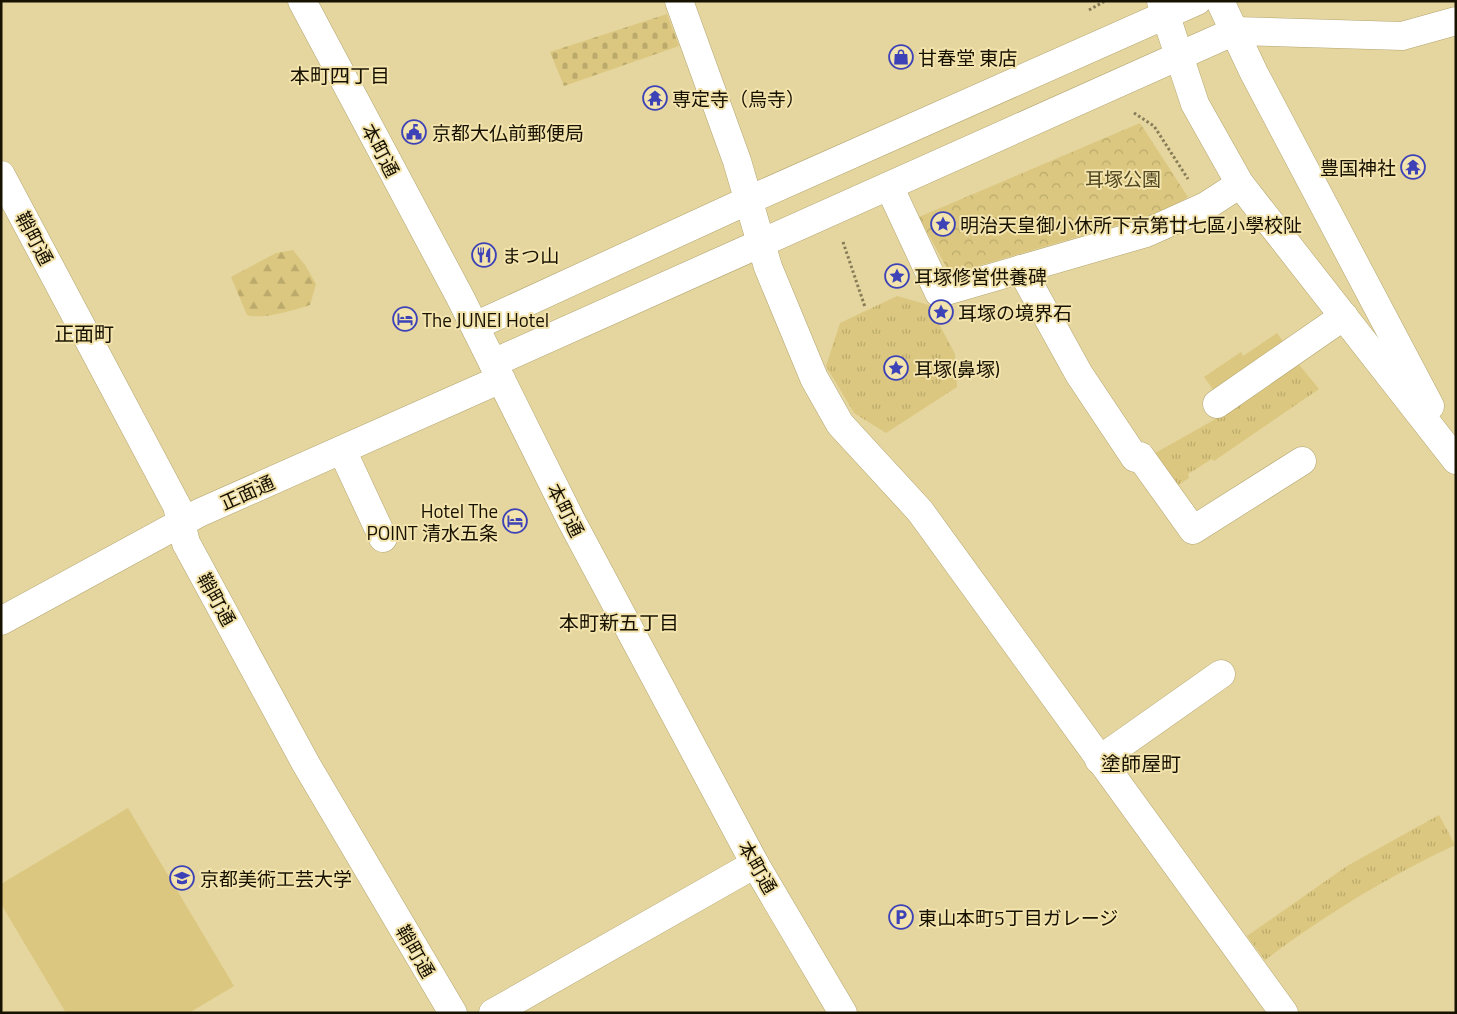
<svg xmlns="http://www.w3.org/2000/svg" width="1457" height="1014" font-family="'Titillium Web','Noto Sans JP',sans-serif">
<defs>
<pattern id="grass-tufts" width="24" height="20" patternUnits="userSpaceOnUse" patternTransform="scale(1.25)"><rect width="24" height="20" fill="#dbc77f"/><path d="M3 7l-1-3M5 7V3M7 7l1-3M15 17l-1-3M17 17v-4M19 17l1-3" fill="none" stroke="#bbaa6c"/></pattern>
<pattern id="forest-firs" width="22" height="20" patternUnits="userSpaceOnUse" patternTransform="scale(1.25)"><rect width="22" height="20" fill="#dbc77f"/><path d="M5 1l3.5 6h-7zM16 11l3.5 6h-7z" fill="#bbaa6c"/></pattern>
<pattern id="cemetery-stones" width="16" height="16" patternUnits="userSpaceOnUse" patternTransform="scale(1.25)"><rect width="16" height="16" fill="#dbc77f"/><path d="M2 7V4a2 2 0 0 1 4 0v3zM10 15v-3a2 2 0 0 1 4 0v3z" fill="#bbaa6c"/></pattern>
<pattern id="park-crowns" width="20" height="18" patternUnits="userSpaceOnUse" patternTransform="scale(1.25)"><rect width="20" height="18" fill="#dbc77f"/><path d="M2 6a3 3 0 1 1 6 0M12 15a3 3 0 1 1 6 0" fill="none" stroke="#bbaa6c"/></pattern>
</defs>
<rect width="100%" height="100%" fill="#e5d69f"/>
<g fill="url(#grass-tufts)">
<path d="M 897,296 L 929,305 L 955,354 L 957,387 L 886,433 L 854,413 L 826,366 L 840,323 Z"/>
<path d="M 1297,362 L 1319,389 L 1214,461 L 1212,459 L 1188,474 L 1189,478 L 1171,490 L 1150,456 L 1226,413 Z"/>
<path d="M 1439,815 L 1455,845 C 1387,877 1325,915 1265,960 L 1247,936 L 1347,866 Z"/>
</g>
<path fill="url(#forest-firs)" d="M 293,250 L 305,265 L 316,284 L 310,305 C 295,310 261,320 247,315 L 231,277 L 276,253 Z"/>
<path fill="url(#cemetery-stones)" d="M 667,14 L 679,46 L 564,86 L 550,52 Z"/>
<path fill="url(#park-crowns)" d="M 1140,123 L 1188,197 L 1163,212 L 950,274 L 919,217 Z"/>
<g fill="#dbc77f">
<path d="M 1277,333 L 1285,344 L 1215,392 L 1204,377 L 1241,352 L 1243,356 Z"/>
<path d="M 128,808 L 234,986 L 189,1013 L 66,1013 L 1,904 L 1,884 Z"/>
</g>
<g fill="none" stroke-linecap="round" stroke-linejoin="round">
<g stroke="#b3a46f" stroke-width="29">
<g id="minor">
<path d="M 302,1 L 460,297 L 571,520 L 755,864 L 843,1013"/>
<path d="M 679,1 L 737,161 L 768,267 L 814,378 L 840,424 L 920,511 L 1284,1013"/>
<path d="M 1161,1 L 1195,104 L 1240,184 L 1456,460"/>
<path d="M 1220,1 L 1254,73 L 1430,406"/>
<path d="M 1,175 L 177,506 L 186,543 L 306,764 L 453,1013"/>
<path d="M 889,186 L 939,293 L 1146,233 L 1206,206 L 1240,184"/>
<path d="M 1021,269 L 1079,374 L 1135,458 L 1140,456 L 1193,530 L 1302,461"/>
<path d="M 475,326 L 749,200 L 1197,1"/>
<path d="M 493,363 L 1235,31 L 1402,36 L 1456,21"/>
<path d="M 1217,404 L 1344,316"/>
<path d="M 342,450 L 383,538"/>
<path d="M 1,621 L 199,513 L 501,379"/>
<path d="M 1099,760 L 1221,674"/>
<path d="M 493,1013 L 755,864"/>
</g>
</g>
<g stroke="#877c57" stroke-width="3" stroke-dasharray="2.5 2.5" stroke-linecap="butt">
<path d="M 1089,10 L 1105,1"/>
<path d="M 1134,113 L 1154,126 L 1188,179"/>
<path d="M 843,242 L 865,307"/>
</g>
<use href="#minor" stroke="#fff" stroke-width="28"/>
</g>
<defs>
<g id="shop-ring" transform="scale(1.25)"><circle r="9.5" fill="#f3e3ac" stroke="#3d43b7" stroke-width="1.5"/><path d="M-5-2.5h2.3a2.7 3.5 0 0 1 5.4 0H5L5.5 6h-11ZM-1.5-2.5h3a1.5 2.3 0 0 0-3 0Z" fill="#3d43b7"/></g>
<g id="temple-ring" transform="scale(1.25)"><circle r="9.5" fill="#f3e3ac" stroke="#3d43b7" stroke-width="1.5"/><path d="M0-6L5-2H3V0L6.5 2.5H4V6H1.5V3h-3V6H-4V2.5H-6.5L-3 0V-2H-5Z" fill="#3d43b7"/></g>
<g id="civic-ring" transform="scale(1.25)"><circle r="9.5" fill="#f3e3ac" stroke="#3d43b7" stroke-width="1.5"/><path d="M-.6-6.5H3V-4.5H.6V-3L4-1V1h2V6H-6V1h2V-1L-.6-3ZM-1.2 2.5V6h2.4V2.5Z" fill="#3d43b7"/></g>
<g id="sight-ring" transform="scale(1.25)"><circle r="9.5" fill="#f3e3ac" stroke="#3d43b7" stroke-width="1.5"/><path d="M0-6L1.8-2.2L6-1.7L2.9 1.2L3.7 5.4L0 3.3L-3.7 5.4L-2.9 1.2L-6-1.7L-1.8-2.2Z" fill="#3d43b7"/></g>
<g id="restaurant-ring" transform="scale(1.25)"><circle r="9.5" fill="#f3e3ac" stroke="#3d43b7" stroke-width="1.5"/><path d="M-5-6h1v4h1v-4h1v4h1v-4h1v5L-1.5 .5V6h-2V.5L-5-1ZM5-6V6H3V1.5H1.5Q1.5-4 5-6Z" fill="#3d43b7"/></g>
<g id="hotel-ring" transform="scale(1.25)"><circle r="9.5" fill="#f3e3ac" stroke="#3d43b7" stroke-width="1.5"/><path d="M-6-4.5h1.5V1H6V5H4.5V3h-9V5H-6ZM-4 0a1.8 1.8 0 1 1 3.6 0ZM.5 0V-2.5h3Q6-2.5 6 0Z" fill="#3d43b7"/></g>
<g id="university-ring" transform="scale(1.25)"><circle r="9.5" fill="#f3e3ac" stroke="#3d43b7" stroke-width="1.5"/><path d="M0-5L7-2L0 1L-7-2ZM-4 1L0 2.5L4 1V4Q0 6-4 4Z" fill="#3d43b7"/></g>
<g id="parking-ring" transform="scale(1.25)"><circle r="9.5" fill="#f3e3ac" stroke="#3d43b7" stroke-width="1.5"/><path d="M-3.5-5.5H1a3.5 3.5 0 0 1 0 7H-1V5.5H-3.5ZM-1-3.4V-.6H.8a1.4 1.4 0 0 0 0-2.8Z" fill="#3d43b7"/></g>
</defs>
<g fill-rule="evenodd">
<use href="#shop-ring" x="901" y="57"/>
<use href="#temple-ring" x="655" y="98"/>
<use href="#civic-ring" x="414" y="132"/>
<use href="#temple-ring" x="1413" y="167"/>
<use href="#sight-ring" x="943" y="224"/>
<use href="#restaurant-ring" x="484" y="255"/>
<use href="#sight-ring" x="897" y="276"/>
<use href="#sight-ring" x="941" y="312"/>
<use href="#hotel-ring" x="405" y="319"/>
<use href="#sight-ring" x="896" y="368"/>
<use href="#hotel-ring" x="515" y="521"/>
<use href="#university-ring" x="182" y="878"/>
<use href="#parking-ring" x="901" y="917"/>
</g>
<g text-anchor="middle" dominant-baseline="central" stroke-width="4" stroke-linejoin="round" paint-order="stroke">
<g font-size="19" fill="#171100" stroke="#f3e3ac" text-anchor="start">
<text x="918" y="57">甘春堂 東店</text>
<text x="672" y="98">専定寺（烏寺）</text>
<text x="432" y="132">京都大仏前郵便局</text>
<text x="1396" y="167" text-anchor="end">豊国神社</text>
<text x="960" y="224">明治天皇御小休所下京第廿七區小學校阯</text>
<text x="502" y="255">まつ山</text>
<text x="914" y="276">耳塚修営供養碑</text>
<text x="958" y="312">耳塚の境界石</text>
<text x="422" y="319">The JUNEI Hotel</text>
<text x="914" y="368">耳塚(鼻塚)</text>
<text x="498" y="510" text-anchor="end">Hotel The<tspan x="498" dy="22">POINT 清水五条</tspan></text>
<text x="200" y="878">京都美術工芸大学</text>
<text x="918" y="917">東山本町5丁目ガレージ</text>
</g>
<g font-size="19" fill="#171100" stroke="#f3e3ac">
<text transform="translate(381 150) rotate(62)">本町通</text>
<text transform="translate(35 238) rotate(62)">鞘町通</text>
<text transform="translate(247 492) rotate(-24)">正面通</text>
<text transform="translate(566 510) rotate(63)">本町通</text>
<text transform="translate(217 599) rotate(61)">鞘町通</text>
<text transform="translate(758 867) rotate(60)">本町通</text>
<text transform="translate(416 951) rotate(60)">鞘町通</text>
</g>
<g font-size="19" fill="#514721" stroke="#f3e3ac">
<text x="1123" y="178">耳塚公園</text>
</g>
<g font-size="20" fill="#171100" stroke="#f3e3ac">
<text x="340" y="75">本町四丁目</text>
<text x="84" y="333">正面町</text>
<text x="619" y="622">本町新五丁目</text>
<text x="1141" y="763">塗師屋町</text>
</g>
</g>
<rect width="1457" height="1014" fill="none" stroke="#171100" stroke-width="5"/>
</svg>
